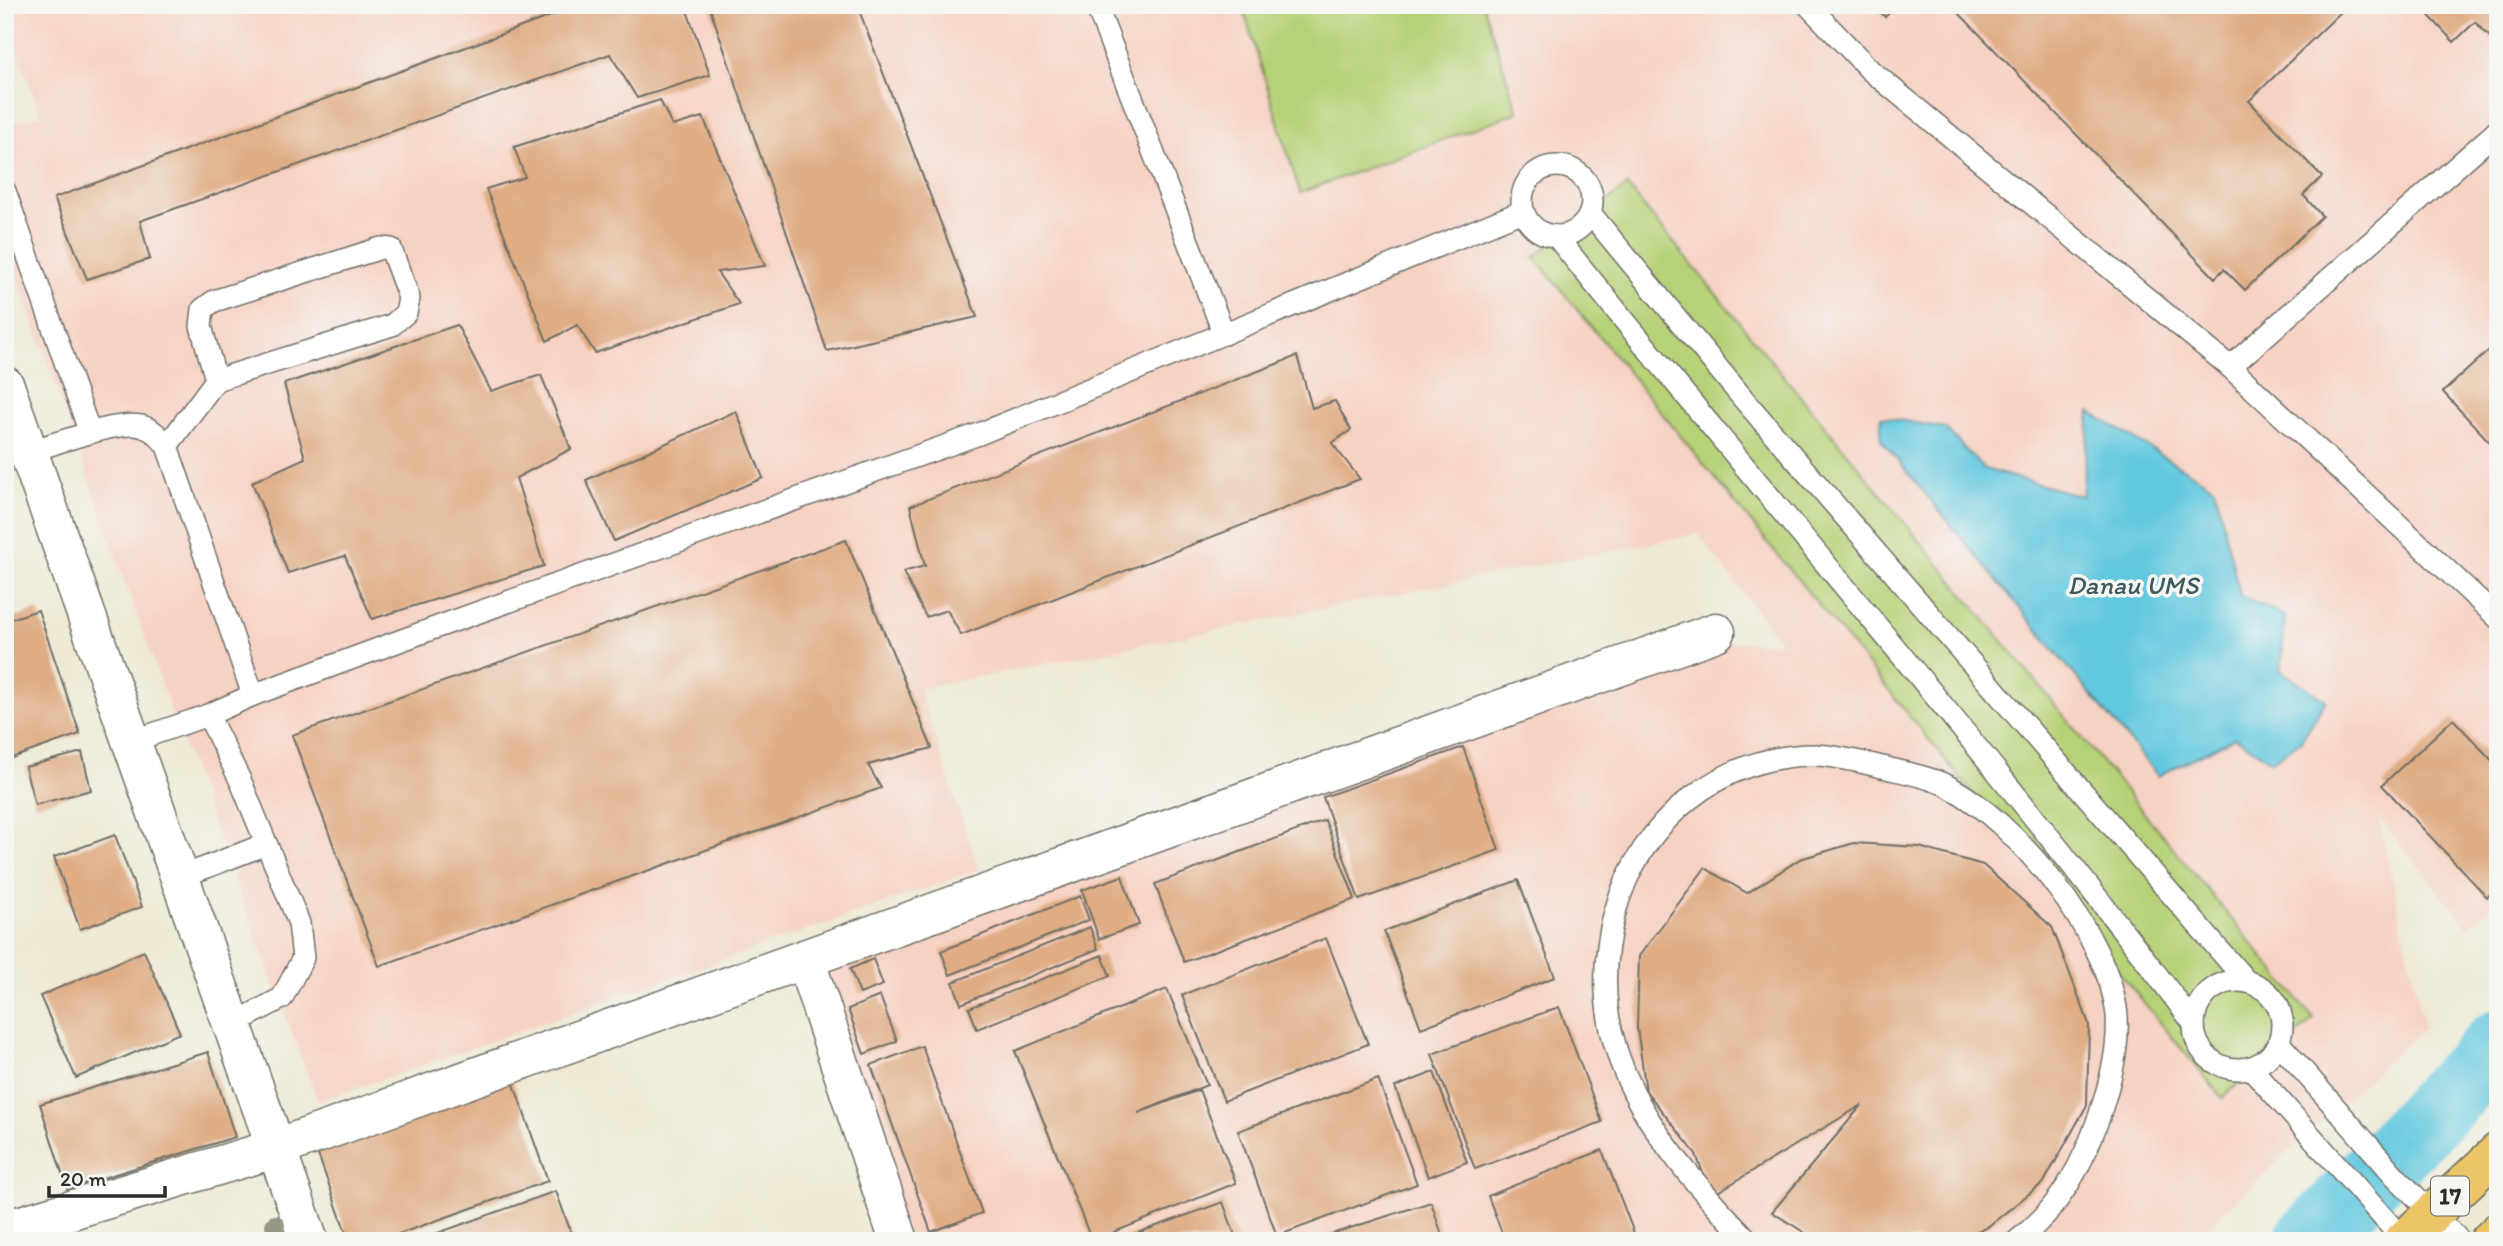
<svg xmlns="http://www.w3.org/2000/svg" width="2503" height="1246" font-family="Itim,sans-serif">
<rect width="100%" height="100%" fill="#f6f6f2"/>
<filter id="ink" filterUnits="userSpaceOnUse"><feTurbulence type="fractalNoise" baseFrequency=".0143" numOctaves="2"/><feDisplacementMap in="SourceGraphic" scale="14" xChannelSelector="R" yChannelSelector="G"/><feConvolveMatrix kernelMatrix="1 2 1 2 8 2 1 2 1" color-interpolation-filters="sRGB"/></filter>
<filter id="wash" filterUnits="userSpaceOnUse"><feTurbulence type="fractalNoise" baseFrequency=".00686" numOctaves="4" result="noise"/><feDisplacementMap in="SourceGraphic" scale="28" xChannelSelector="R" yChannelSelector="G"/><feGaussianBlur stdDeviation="1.57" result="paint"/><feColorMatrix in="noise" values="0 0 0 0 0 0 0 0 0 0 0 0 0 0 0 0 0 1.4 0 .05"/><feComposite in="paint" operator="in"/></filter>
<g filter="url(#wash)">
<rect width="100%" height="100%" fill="#eeead5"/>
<path fill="#f6d2c3" d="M 5,5 L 2498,5 L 2498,900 L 2468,927 L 2379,818 L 2424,1028 L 2192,1241 L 908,1241 L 819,964 L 1720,642 L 1781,643 L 1698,534 L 919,689 L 979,870 L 318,1102 L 177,728 L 5,243 L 5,125 L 41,115 L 5,18 Z"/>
<g fill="#b6d176" stroke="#707e50" stroke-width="2">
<path d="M 1242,5 L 1483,5 L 1518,112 L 1300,193 Z"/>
<path d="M 1627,186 L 2314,1019 L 2222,1098 L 1534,257 Z"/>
</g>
<path fill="#62c8df" stroke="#467a85" stroke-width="2" d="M 2090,412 L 2215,488 L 2240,596 L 2285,616 L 2281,671 L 2326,700 L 2301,741 L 2272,761 L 2235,737 L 2158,776 L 1881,440 L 1881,417 L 1945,428 L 1984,469 L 2082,496 Z"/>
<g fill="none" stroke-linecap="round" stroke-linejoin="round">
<path stroke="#62c8df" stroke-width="70" d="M 2309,1241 L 2498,1045"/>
</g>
<g id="blocks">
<g fill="#dfac83">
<path d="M 581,5 L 685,5 L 710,75 L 637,98 L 610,54 L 140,221 L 150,259 L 87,279 L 54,198 Z"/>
<path d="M 709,5 L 857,5 L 977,317 L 827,351 Z"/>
<path d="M 1874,5 L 1897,5 L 1885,17 Z"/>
<path d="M 1963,5 L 2162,5 L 2168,12 L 2176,5 L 2348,5 L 2249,101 L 2322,177 L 2303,195 L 2322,216 L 2245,290 L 2224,269 L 2215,278 L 1957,11 Z"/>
<path d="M 2419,5 L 2498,5 L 2498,36 L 2493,40 L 2475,22 L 2454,42 Z"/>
<path d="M 660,100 L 672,126 L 703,117 L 765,266 L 717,272 L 739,304 L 595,353 L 577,325 L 547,341 L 486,189 L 525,177 L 514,147 Z"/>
<path d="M 457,325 L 491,391 L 541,375 L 571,449 L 516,478 L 544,566 L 372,619 L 345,556 L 288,573 L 252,482 L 305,458 L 284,384 Z"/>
<path d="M 2498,342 L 2498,451 L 2443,392 Z"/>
<path d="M 1297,356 L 1312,408 L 1335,401 L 1351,430 L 1332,443 L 1360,479 L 961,635 L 947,610 L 926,617 L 903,572 L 925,566 L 910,506 Z"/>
<path d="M 736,411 L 763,478 L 614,541 L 586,480 Z"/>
<path d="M 846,540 L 932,748 L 868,765 L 881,788 L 379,966 L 292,735 Z"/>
<path d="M 38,610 L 80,734 L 6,760 L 5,621 Z"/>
<path d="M 2453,719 L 2498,767 L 2498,888 L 2487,897 L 2382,785 Z"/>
<path d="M 1463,747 L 1499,850 L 1359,900 L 1323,797 Z"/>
<path d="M 82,752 L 91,790 L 35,805 L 25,767 Z"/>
<path d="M 1325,820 L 1355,899 L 1184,962 L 1155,884 Z"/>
<path d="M 115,835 L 142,907 L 80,929 L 54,857 Z"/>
<path d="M 1854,843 L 1919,847 L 1983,865 L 2052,927 L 2089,1024 L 2087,1105 L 2044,1182 L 1986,1228 L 1947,1241 L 1818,1241 L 1772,1212 L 1862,1105 L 1711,1196 L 1696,1154 L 1646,1091 L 1637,1028 L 1639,956 L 1705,868 L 1747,893 L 1800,859 Z"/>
<path d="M 1122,876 L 1139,925 L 1099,939 L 1082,890 Z"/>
<path d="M 1518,880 L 1555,977 L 1421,1028 L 1384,931 Z"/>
<path d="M 1080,896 L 1089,920 L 950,975 L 941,951 Z"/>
<path d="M 1090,927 L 1098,949 L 961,1004 L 953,982 Z"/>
<path d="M 1326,938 L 1368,1044 L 1224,1101 L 1182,995 Z"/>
<path d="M 144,951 L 180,1033 L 76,1078 L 40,996 Z"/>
<path d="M 1102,955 L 1110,976 L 977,1029 L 969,1008 Z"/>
<path d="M 873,959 L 883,985 L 860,994 L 850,969 Z"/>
<path d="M 1167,989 L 1207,1085 L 1138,1113 L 1199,1090 L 1236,1183 L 1092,1241 L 1015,1051 Z"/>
<path d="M 880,996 L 897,1041 L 864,1054 L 848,1009 Z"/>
<path d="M 1559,1007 L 1602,1122 L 1475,1169 L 1432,1054 Z"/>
<path d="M 922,1046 L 982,1213 L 931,1232 L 871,1065 Z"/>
<path d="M 208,1052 L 235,1137 L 67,1189 L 40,1104 Z"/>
<path d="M 1434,1072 L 1467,1162 L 1428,1177 L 1395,1087 Z"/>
<path d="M 511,1076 L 548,1181 L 379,1241 L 349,1241 L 315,1146 Z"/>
<path d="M 1378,1079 L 1417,1184 L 1277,1236 L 1238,1131 Z"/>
<path d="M 1602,1150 L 1637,1241 L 1505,1241 L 1488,1196 Z"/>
<path d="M 556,1191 L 574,1241 L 418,1241 L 418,1240 Z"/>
<path d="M 1223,1202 L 1237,1241 L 1118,1241 L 1118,1240 Z"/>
<path d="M 1431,1202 L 1444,1241 L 1313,1241 L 1313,1240 Z"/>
</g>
</g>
</g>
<g filter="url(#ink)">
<use href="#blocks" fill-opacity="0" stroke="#6f6e66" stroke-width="2"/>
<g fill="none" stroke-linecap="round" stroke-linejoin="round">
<g stroke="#6f6e66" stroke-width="24">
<g id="service">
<path d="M 1096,5 L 1224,334"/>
<path d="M 1808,5 L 1870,70 L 2230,367 L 2498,618"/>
<circle cx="1557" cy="201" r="35"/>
<path d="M 5,191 L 90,433"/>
<path d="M 1590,213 L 1746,402 L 2247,982"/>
<path d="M 1556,236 C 1767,500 1992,753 2194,1024"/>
<path d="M 2230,367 L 2498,130"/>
<path d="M 167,446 L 216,380 L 201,326 L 203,309 L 214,301 L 381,248 L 391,249 L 409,298 L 406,313 L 392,325 L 216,380"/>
<path d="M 27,452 C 53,445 117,420 141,426 C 153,429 159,436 167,446 L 253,695"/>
<path d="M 208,715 L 241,782 L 299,923 L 303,958 L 282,998 L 233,1024"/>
<path d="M 133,741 L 208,715 L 253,695 L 440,626 L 979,434 L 1523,211"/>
<path d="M 181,877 L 266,844"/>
<circle cx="2238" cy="1025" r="44"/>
<path d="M 2279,1043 L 2395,1176 L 2460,1241"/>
<path d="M 2251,1068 L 2404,1241"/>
<path d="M 1749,1241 C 1659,1147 1577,1050 1615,912 C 1639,822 1721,754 1816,755 C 1838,756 1861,762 1882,767 C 1903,772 1927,776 1946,785 C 2015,820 2110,937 2117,1016 C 2119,1050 2110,1082 2100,1114 C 2083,1165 2060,1208 2017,1241"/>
</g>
</g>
<g stroke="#6f6e66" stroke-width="41">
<g id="minor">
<path d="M 805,959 L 899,1241"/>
<path d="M 5,1230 L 277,1148 L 1716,632"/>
</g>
</g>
<g stroke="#6f6e66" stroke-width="41">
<path id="tertiary" d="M 5,386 L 309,1241"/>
</g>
<g stroke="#6f6e66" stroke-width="41">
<g id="trunk">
<path d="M 2403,1241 L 2498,1152"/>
<path d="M 2489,1241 L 2498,1232"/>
</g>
</g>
<use href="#service" stroke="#fff" stroke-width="21"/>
<use href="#minor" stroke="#fff" stroke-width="38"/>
<use href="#tertiary" stroke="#fff" stroke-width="38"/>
<use href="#trunk" stroke="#ecc569" stroke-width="38"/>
</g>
<circle fill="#969882" cx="275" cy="1225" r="10"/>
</g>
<g text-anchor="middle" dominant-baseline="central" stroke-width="7" stroke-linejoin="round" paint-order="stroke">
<rect fill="#f6f6f2" stroke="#686867" stroke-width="2" x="2431" y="1176.5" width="38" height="39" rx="5"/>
<g font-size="23" font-weight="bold" fill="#2b2b2b">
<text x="2450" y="1196">17</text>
</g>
<g font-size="26" font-style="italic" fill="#3c5a61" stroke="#f6f6f2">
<text x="2133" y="585">Danau UMS</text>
</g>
</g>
<rect width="2503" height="1246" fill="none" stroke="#f6f6f2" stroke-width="28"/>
<path d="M49 1186v10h116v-10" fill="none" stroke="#2b2b2b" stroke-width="3.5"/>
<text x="60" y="1186" font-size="21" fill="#2b2b2b" stroke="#f6f6f2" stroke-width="5" paint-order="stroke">20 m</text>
</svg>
